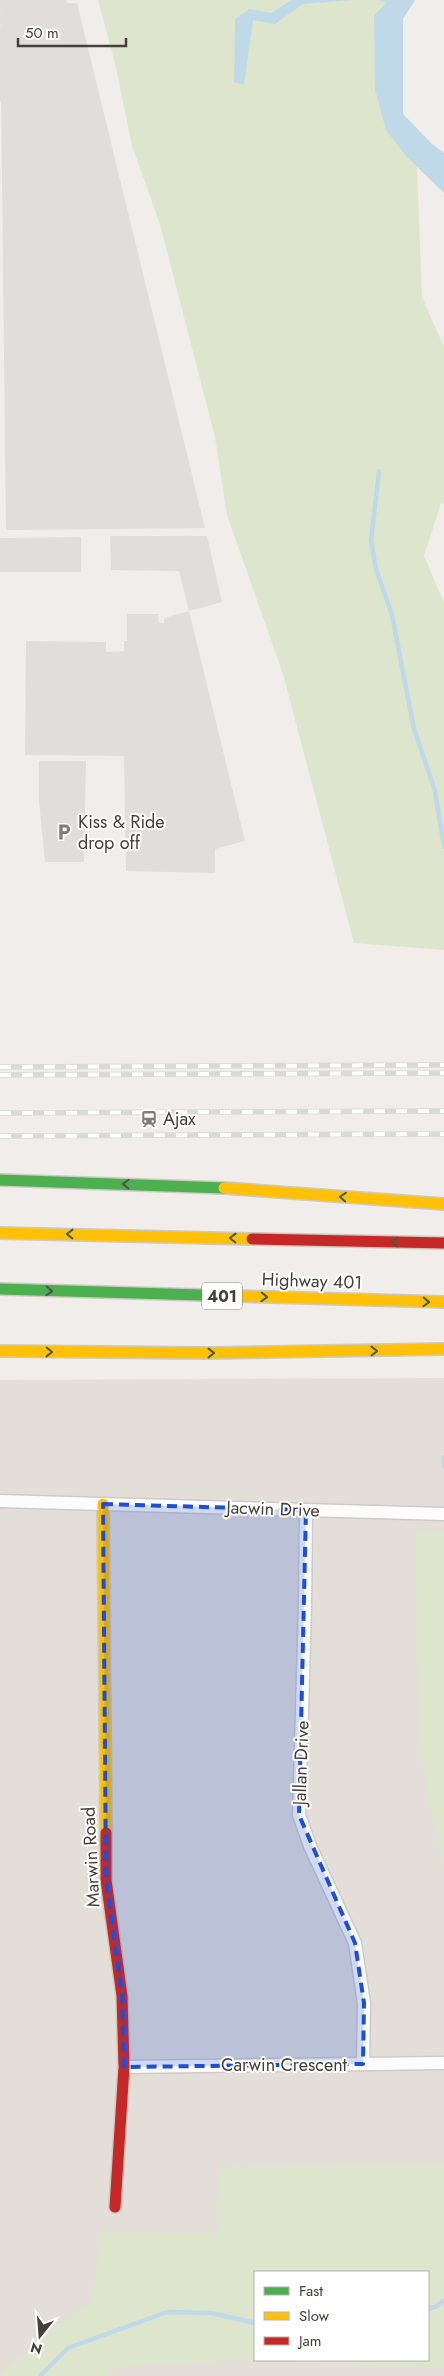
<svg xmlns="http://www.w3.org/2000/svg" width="444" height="2376" font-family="Jost,sans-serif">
<rect width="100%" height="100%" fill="#f0edea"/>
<path fill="#e3dfd8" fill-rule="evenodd" d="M 444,1378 L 444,2376 L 0,2376 L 0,1380 ZM 255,2272 L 428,2272 L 428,2360 L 255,2360 Z"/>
<path fill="#e1ddda" d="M 0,0 L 66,0 L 67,3 L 77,3 L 205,528 L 6,530 Z"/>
<g fill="#dde6cd" fill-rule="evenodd">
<path d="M 98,0 L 385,0 L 389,4 L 398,145 L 417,166 L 422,297 L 444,347 L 444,504 L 441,503 L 424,556 L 444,603 L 444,950 L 354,943 L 283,674 L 227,515 L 215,437 L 160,224 L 132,146 L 115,63 Z"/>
<path d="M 415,1531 L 444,1533 L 444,1874 L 420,1749 Z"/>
<path d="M 444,2166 L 444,2368 L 238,2360 L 118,2367 L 106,2376 L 0,2376 L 33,2346 L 92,2300 L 102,2232 L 219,2233 L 214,2197 L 219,2197 L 220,2167 ZM 255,2272 L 428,2272 L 428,2360 L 255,2360 Z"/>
</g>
<g fill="#e0dedb">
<path d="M 0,28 L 49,28 L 49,41 L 62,38 L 96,180 L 70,187 L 68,179 L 29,189 L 6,100 L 0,102 Z"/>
<path d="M 158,477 L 161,490 L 110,503 L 107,490 Z"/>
<path d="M 110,536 L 207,536 L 222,602 L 189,611 L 245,841 L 215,849 L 215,873 L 126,871 L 124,756 L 25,755 L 26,641 L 106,642 L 106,652 L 124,651 L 124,641 L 127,641 L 127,614 L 158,614 L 159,623 L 164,623 L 164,618 L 189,611 L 179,571 L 111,570 Z"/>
<path d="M 81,537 L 81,572 L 0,572 L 0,538 Z"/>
<path d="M 39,761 L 86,761 L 84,862 L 45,862 L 39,801 Z"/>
</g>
<g fill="#c0d9e8">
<path d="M 291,0 L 351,0 L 303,4 L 275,24 L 253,20 L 244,85 L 234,82 L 235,19 L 249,9 L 272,13 Z"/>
<path d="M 379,0 L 415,0 L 403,19 L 403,114 L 431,143 L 444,153 L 444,193 L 406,156 L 386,130 L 375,89 L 374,16 L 386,3 Z"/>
</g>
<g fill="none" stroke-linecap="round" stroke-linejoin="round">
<g stroke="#c0d9e8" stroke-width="4.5">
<path d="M 379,471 L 371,541 L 376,569 L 392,615 L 414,729 L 435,791 L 444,847"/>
<path d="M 444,1457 L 444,1467"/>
<path d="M 428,2309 L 437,2306 L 444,2300"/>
<path d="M 40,2376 L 68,2348 L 167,2312 L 211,2313 L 255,2323"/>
</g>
<g stroke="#cdcbc8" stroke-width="15">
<g id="street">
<path d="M 0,1501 L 444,1514"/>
<path d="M 306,1510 L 305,1607 L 299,1815 L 310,1846 L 355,1943 L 364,2003 L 363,2064"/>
<path d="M 124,2067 L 444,2063"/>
</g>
</g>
<g stroke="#cecac2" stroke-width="14">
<g id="fast">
<path d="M 0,1180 L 224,1188"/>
<path d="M 0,1289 L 235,1296"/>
</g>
</g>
<g stroke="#cecac2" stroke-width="14">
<g id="slow">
<path d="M 224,1188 L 444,1204"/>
<path d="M 0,1233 L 252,1239"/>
<path d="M 235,1296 L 444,1302"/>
<path d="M 0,1351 L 207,1353 L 444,1349"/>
<path d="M 103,1504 L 106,1833"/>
</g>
</g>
<g stroke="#cecac2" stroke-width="14">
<g id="jam">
<path d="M 252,1239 L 444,1243"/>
<path d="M 106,1833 L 106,1880 L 122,1996 L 124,2067 L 115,2207"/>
</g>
</g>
<use href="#street" stroke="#fdfcfc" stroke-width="12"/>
<use href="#fast" stroke="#4caf50" stroke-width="11"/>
<use href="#slow" stroke="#ffc107" stroke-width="11"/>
<use href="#jam" stroke="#c62828" stroke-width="11"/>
<g stroke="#d9d9d8" stroke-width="5.5">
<g id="rail">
<path d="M 0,1067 L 444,1065"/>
<path d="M 0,1075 L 444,1073"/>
<path d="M 0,1113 L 444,1111"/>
<path d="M 0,1136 L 444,1134"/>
</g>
</g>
<use href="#rail" stroke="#fff" stroke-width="4" stroke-dasharray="11" stroke-linecap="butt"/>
</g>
<defs><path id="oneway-chevron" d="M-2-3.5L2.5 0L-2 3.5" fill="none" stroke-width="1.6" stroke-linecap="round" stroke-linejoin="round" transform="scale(1.25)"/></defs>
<g stroke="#465b3d">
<use href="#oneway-chevron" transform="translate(126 1184) rotate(-178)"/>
<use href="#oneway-chevron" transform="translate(343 1197) rotate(-176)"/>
<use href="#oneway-chevron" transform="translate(70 1234) rotate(-179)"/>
<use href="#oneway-chevron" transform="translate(233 1238) rotate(-179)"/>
<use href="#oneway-chevron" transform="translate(395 1242) rotate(-179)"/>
<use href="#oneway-chevron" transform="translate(49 1291) rotate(2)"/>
<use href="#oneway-chevron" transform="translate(264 1297) rotate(2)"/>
<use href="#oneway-chevron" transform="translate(426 1302) rotate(2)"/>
<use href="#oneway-chevron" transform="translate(374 1351) rotate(-1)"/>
<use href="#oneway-chevron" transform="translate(49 1352) rotate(1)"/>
<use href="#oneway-chevron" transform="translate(211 1353)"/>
</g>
<path fill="#1d4ed8" fill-opacity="0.2" stroke="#1d4ed8" stroke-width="4" stroke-dasharray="10 6" stroke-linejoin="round" d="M 103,1504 L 306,1510 L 299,1815 L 355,1943 L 364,2003 L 363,2064 L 124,2067 L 122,1996 L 106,1880 Z"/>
<defs>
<g id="parking-bare" transform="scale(1.35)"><path d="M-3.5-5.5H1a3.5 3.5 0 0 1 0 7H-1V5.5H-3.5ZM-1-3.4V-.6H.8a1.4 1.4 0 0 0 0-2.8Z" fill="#807c76" stroke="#fff" stroke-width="2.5" paint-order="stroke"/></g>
<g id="station-bare" transform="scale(1.35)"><path d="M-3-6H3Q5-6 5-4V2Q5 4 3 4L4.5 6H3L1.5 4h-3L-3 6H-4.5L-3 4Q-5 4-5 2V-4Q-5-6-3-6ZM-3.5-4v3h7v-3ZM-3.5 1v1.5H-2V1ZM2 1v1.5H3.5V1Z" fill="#807c76" stroke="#fff" stroke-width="2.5" paint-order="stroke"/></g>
</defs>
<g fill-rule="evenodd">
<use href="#parking-bare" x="64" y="832"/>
<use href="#station-bare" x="149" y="1119"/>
</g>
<g text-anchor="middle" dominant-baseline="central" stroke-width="4" stroke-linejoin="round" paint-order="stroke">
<rect fill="#fff" stroke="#7c7973" stroke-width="1" x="202" y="1282.5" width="40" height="27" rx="4"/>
<g font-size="16" font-weight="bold" fill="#443f37">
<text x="222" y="1296">401</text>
</g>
<g font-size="18" fill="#443f37" stroke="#fff" text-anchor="start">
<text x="78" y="822">Kiss &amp; Ride<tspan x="78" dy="21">drop off</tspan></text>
<text x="163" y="1119">Ajax</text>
</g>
<g font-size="18" fill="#443f37" stroke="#fff">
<text transform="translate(312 1281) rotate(2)">Highway 401</text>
<text transform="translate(273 1509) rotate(2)">Jacwin Drive</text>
<text transform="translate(301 1763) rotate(-88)">Jallan Drive</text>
<text transform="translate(91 1857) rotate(-93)">Marwin Road</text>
<text x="284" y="2065">Carwin Crescent</text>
</g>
</g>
<rect x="254" y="2271" width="175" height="90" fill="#ffffff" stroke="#b4b2af"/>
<rect x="264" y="2287" width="25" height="8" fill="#4caf50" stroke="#b4b2af"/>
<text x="299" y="2296" font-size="15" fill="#443f37">Fast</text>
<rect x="264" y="2312" width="25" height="8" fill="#ffc107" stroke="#b4b2af"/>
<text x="299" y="2321" font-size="15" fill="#443f37">Slow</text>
<rect x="264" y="2337" width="25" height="8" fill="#c62828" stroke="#b4b2af"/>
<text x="299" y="2346" font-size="15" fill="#443f37">Jam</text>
<g transform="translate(40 2336) rotate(197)" stroke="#ffffff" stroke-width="4" paint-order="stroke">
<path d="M0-4L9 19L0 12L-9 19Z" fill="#443f37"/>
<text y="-8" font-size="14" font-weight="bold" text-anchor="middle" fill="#443f37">N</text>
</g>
<path d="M18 38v8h108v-8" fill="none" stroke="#443f37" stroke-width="2.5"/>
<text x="25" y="38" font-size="15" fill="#443f37" stroke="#ffffff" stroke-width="4" paint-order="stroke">50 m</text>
</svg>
